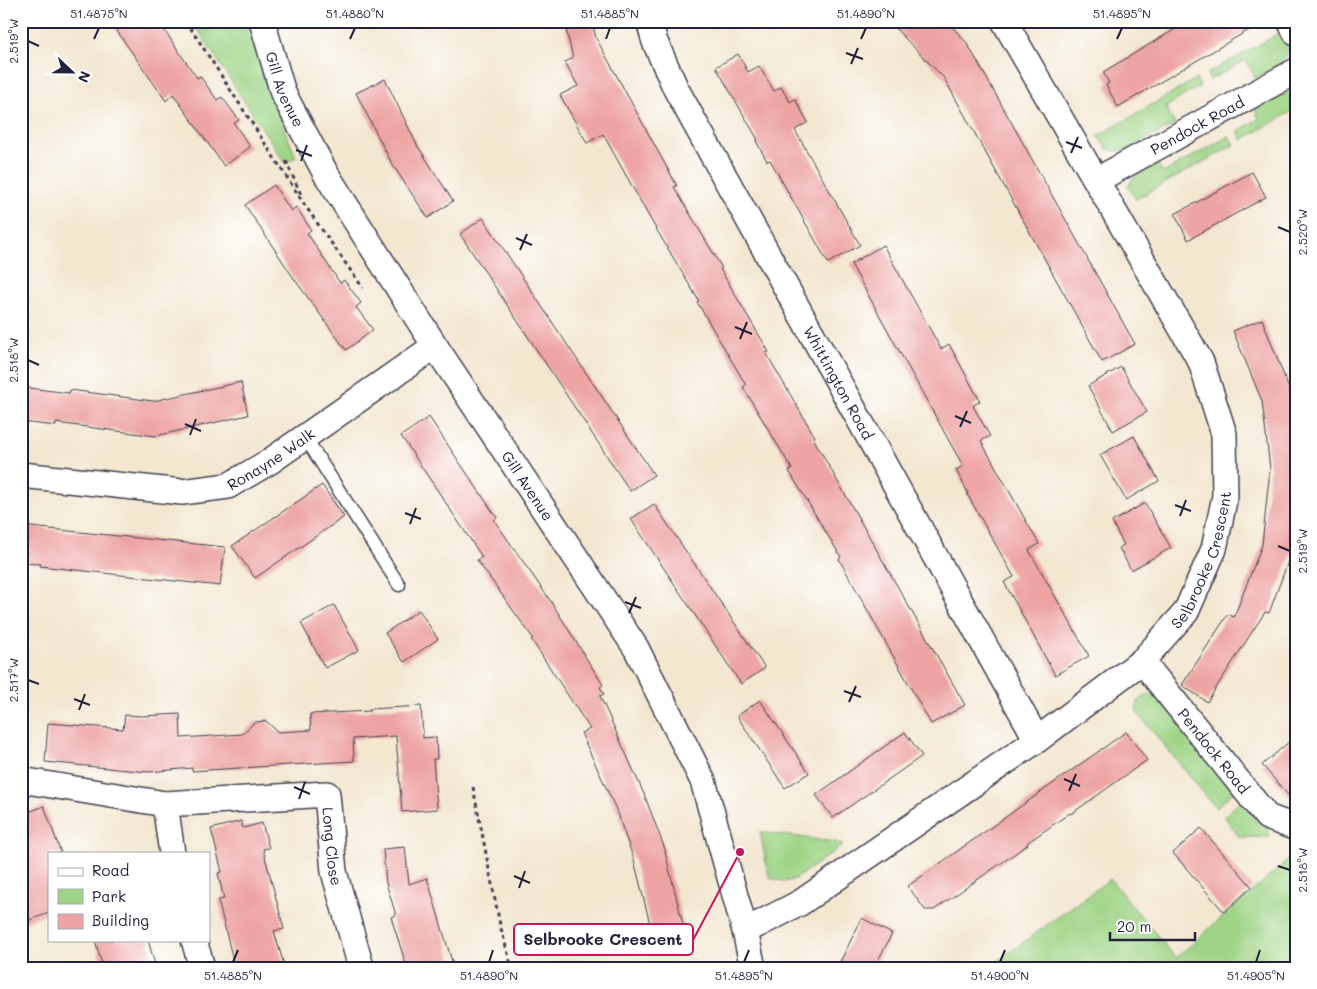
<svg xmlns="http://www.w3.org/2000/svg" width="1317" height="989" font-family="Mali,sans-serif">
<rect width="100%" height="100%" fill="#fff"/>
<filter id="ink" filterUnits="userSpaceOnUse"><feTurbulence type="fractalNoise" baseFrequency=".02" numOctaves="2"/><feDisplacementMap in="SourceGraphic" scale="10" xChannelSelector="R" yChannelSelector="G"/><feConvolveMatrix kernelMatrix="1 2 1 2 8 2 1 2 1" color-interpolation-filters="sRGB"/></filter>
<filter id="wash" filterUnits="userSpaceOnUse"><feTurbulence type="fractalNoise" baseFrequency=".0096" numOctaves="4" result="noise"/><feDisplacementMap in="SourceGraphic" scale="20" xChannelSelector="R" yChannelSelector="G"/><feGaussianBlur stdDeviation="1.12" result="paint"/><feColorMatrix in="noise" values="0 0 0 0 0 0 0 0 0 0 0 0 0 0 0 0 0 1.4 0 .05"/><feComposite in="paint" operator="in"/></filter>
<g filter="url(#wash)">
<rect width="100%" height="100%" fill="#f3e7d0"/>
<g fill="#9ed485" stroke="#607b60">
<path d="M 192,21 L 245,21 L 267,88 L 296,157 L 285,163 Z"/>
<path d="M 1283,31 C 1299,58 1276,66 1256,78 L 1246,60 L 1210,80 L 1207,74 Z"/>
<path d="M 1196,79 L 1200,86 L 1166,107 L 1175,124 L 1126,150 L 1115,151 L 1107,149 L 1098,136 Z"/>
<path d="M 1296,88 L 1296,109 L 1242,140 L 1238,131 L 1259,119 L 1255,109 Z"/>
<path d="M 1229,136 L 1234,145 L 1136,199 L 1128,187 L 1132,179 L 1157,163 L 1163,173 Z"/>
<path d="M 1149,694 L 1159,699 L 1236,789 L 1216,808 L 1139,715 L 1136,710 L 1138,701 Z"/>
<path d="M 1240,802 L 1268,829 L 1270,837 L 1239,837 L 1224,816 Z"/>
<path d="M 760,832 L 836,842 L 843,845 L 795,879 L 785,882 L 771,878 L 768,872 Z"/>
<path d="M 1296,853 L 1296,968 L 988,968 L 1110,879 L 1176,958 Z"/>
</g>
<g id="blocks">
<g fill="#eda4a3">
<path d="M 110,21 L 158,21 L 197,78 L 200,76 L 217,100 L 222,97 L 239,120 L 234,123 L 250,147 L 224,166 L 173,94 L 166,101 Z"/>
<path d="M 564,21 L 592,21 L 596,38 L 677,186 L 674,187 L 722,268 L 720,269 L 769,352 L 766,353 L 815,437 L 813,438 L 965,705 L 931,724 L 839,559 L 841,557 L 789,471 L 792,469 L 743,387 L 746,385 L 697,302 L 699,301 L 652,222 L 603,134 L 587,143 L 560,95 L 578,86 L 565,62 L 573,58 Z"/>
<path d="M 888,21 L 947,21 L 967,43 L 1135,344 L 1102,362 L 944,78 Z"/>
<path d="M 1189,21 L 1264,21 L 1118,107 L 1106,85 L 1109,83 L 1103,72 Z"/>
<path d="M 738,54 L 748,72 L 759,66 L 774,91 L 781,87 L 790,102 L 795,99 L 808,122 L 795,130 L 860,245 L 828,263 L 770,160 L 767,161 L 756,141 L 758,140 L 716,67 Z"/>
<path d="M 385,79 L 417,145 L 453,201 L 428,218 L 392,164 L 356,93 Z"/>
<path d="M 1252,172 L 1266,197 L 1188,240 L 1175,214 Z"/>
<path d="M 274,185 L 291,211 L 296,207 L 304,219 L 311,230 L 307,233 L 340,283 L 344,280 L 361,303 L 356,307 L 373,330 L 346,350 L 295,280 L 245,205 Z"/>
<path d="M 483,218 L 654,475 L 630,491 L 460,234 Z"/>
<path d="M 883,245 L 941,349 L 949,344 L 980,401 L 973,406 L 990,436 L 981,441 L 1039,544 L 1029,550 L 1089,656 L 1055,675 L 1004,582 L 1014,577 L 967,494 L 968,493 L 956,470 L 963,466 L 851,264 Z"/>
<path d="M 1262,319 L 1291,394 L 1296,430 L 1296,511 L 1292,551 L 1269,613 L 1265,612 L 1207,702 L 1182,685 L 1228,614 L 1234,617 L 1262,545 L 1270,469 L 1262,401 L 1233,331 Z"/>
<path d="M 1121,367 L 1147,412 L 1113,431 L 1088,386 Z"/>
<path d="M 241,382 L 248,415 L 156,436 L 56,423 L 56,426 L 21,422 L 21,387 L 69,393 L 70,390 L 153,401 Z"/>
<path d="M 429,417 L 497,518 L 494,520 L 552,603 L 603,685 L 600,687 L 604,694 L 600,696 L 644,794 L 666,852 L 665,852 L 685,932 L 654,940 L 634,860 L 619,818 L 620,818 L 581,733 L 590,729 L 531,639 L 533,638 L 477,560 L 482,557 L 401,436 Z"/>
<path d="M 1134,436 L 1159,481 L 1126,500 L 1100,455 Z"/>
<path d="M 322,485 L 344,517 L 255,578 L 232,546 Z"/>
<path d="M 1145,503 L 1171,548 L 1131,570 L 1119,548 L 1124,545 L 1112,522 Z"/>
<path d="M 654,504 L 765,668 L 741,684 L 631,519 Z"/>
<path d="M 21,526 L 225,547 L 220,586 L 40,566 L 41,564 L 21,563 Z"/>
<path d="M 334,605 L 359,650 L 325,668 L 301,623 Z"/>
<path d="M 419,610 L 438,639 L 404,662 L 385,633 Z"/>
<path d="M 760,700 L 809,773 L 785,788 L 737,716 Z"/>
<path d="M 421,706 L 423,738 L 436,737 L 437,759 L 433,759 L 437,809 L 402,812 L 396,736 L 353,739 L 354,761 L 192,771 L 192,768 L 149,772 L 45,762 L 48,723 L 123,729 L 125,715 L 142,716 L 180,714 L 181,738 L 242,734 L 255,722 L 266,721 L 278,732 L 311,730 L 310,714 L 370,711 L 370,709 Z"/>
<path d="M 905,732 L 922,756 L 833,818 L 816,795 Z"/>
<path d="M 1126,732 L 1147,760 L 1071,814 L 1070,813 L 1027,843 L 1028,844 L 1020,850 L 934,910 L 925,910 L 908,886 Z"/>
<path d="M 1296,736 L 1296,804 L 1262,765 Z"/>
<path d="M 44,806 L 61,853 L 49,853 L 49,913 L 21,923 L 21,815 Z"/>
<path d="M 241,821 L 243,828 L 262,823 L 269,848 L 263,849 L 284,929 L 274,931 L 285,968 L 235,968 L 218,900 L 224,899 L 218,873 L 222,872 L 211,829 Z"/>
<path d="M 1201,828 L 1252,887 L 1224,912 L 1173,853 Z"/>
<path d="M 405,847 L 409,884 L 427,878 L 454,968 L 407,968 L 391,917 L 396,915 L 386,883 L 383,849 Z"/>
<path d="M 862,918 L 892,934 L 874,968 L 837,968 Z"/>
<path d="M 95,940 L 148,940 L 156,968 L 103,968 Z"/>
</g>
</g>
</g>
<g filter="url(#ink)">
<use href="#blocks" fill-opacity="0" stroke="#414051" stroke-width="1"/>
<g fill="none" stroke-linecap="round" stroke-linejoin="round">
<g stroke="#414051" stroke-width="15">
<path id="lane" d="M 305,437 L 399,585"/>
</g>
<g stroke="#414051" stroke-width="28">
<g id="street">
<path id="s1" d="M 262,21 L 283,93 L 326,174 L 435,346 L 636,648 L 703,781 L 745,931 L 753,968"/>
<path id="s2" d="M 649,21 L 655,42 L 676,89 L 1037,740"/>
<path d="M 1290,21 L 1296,33"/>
<path id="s3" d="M 1097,180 L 1296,71"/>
<path id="s4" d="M 21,475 L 182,492 L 228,486 L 269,462 L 435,346"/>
<path id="s5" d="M 1142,661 L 1267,817 L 1294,827 L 1296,826"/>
<path d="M 21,780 L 165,804 L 172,853"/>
<path id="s6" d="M 165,804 L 327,794 L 334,872 L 361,967"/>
<path id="s7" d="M 745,931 L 800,903 L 1037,740 L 1142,661 L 1186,612 L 1214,549 L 1225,496 L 1224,434 L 1201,362 L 1004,21"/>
<path d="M 194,940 L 202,968"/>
</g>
</g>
<g stroke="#414051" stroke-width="3" stroke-dasharray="4 4" stroke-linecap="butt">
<path d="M 186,21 L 306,207 L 363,288"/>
<path d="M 286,161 L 302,197"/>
<path d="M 473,787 L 500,925 L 512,968"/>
</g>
<use href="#lane" stroke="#fff" stroke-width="12"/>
<use href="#street" stroke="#fff" stroke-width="25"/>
</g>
</g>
<path fill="none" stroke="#22223b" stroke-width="2" d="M 94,39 L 99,28M 350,39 L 355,28M 606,39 L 610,28M 861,39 L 866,28M 1117,39 L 1122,28M 28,41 L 39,46M 846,53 L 863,59M 851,64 L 858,48M 1066,142 L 1082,148M 296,150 L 312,156M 1071,153 L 1078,137M 301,161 L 307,145M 1278,227 L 1290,232M 516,238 L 532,245M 520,250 L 527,234M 735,327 L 752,334M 740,339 L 747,322M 28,360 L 39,365M 955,416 L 971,423M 185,424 L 201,431M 960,427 L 967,411M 190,435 L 196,419M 1175,505 L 1191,511M 405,513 L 421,519M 1180,516 L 1186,500M 410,524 L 416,508M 1278,546 L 1290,551M 625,602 L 641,608M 629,613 L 636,597M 28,680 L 39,684M 844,691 L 861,697M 74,699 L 90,705M 849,702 L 856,686M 79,710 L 85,694M 1064,779 L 1080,786M 294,787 L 310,794M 1069,791 L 1076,774M 299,799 L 305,782M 1278,866 L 1290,870M 514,876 L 530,883M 519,888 L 525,871M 233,962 L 238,950M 489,962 L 493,950M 744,962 L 749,950M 1000,962 L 1005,950M 1256,962 L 1260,950"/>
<g text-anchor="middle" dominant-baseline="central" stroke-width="5" stroke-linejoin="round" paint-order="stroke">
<g font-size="15" fill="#22223b" stroke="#fff">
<text stroke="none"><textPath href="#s1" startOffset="72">Gill Avenue</textPath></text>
<text stroke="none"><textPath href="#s3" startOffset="114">Pendock Road</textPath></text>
<text stroke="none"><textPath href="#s2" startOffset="409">Whittington Road</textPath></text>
<text stroke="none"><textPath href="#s4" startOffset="259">Ronayne Walk</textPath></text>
<text stroke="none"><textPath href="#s1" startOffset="538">Gill Avenue</textPath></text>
<text stroke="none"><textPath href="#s7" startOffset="601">Selbrooke Crescent</textPath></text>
<text stroke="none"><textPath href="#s5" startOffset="115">Pendock Road</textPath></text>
<text stroke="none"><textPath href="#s6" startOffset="215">Long Close</textPath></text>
</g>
</g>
<path fill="none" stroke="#c2185b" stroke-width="2" d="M740 852L693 940"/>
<circle fill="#c2185b" stroke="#fff" stroke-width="2" cx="740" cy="852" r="5"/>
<rect fill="#fff" stroke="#c2185b" stroke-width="2" x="514" y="924" width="179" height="31" rx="5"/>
<g font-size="16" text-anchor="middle" font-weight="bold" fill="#22223b">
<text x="603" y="945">Selbrooke Crescent</text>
</g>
<rect width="1317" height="989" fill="none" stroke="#fff" stroke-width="55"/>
<rect x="48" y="852" width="162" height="90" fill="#ffffff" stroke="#a7a7b1"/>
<rect x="58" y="868" width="25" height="8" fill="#ffffff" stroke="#a7a7b1"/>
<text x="92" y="876" font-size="15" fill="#22223b">Road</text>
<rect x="58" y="889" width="25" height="15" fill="#9ed485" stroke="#a7a7b1"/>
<text x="92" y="902" font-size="15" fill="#22223b">Park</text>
<rect x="58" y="914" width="25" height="15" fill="#eda4a3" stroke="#a7a7b1"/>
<text x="92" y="926" font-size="15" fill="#22223b">Building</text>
<g transform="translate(72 72) rotate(112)" stroke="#ffffff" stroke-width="4" paint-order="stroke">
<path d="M0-4L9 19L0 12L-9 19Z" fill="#22223b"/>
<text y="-8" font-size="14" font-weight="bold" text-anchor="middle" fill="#22223b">N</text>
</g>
<path d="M1110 932v8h85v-8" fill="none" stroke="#22223b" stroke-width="2.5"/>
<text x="1117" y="932" font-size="15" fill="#22223b" stroke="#ffffff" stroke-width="4" paint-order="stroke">20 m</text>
<rect x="28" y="28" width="1262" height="934" fill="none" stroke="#22223b" stroke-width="2"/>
<g font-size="12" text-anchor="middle" fill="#22223b">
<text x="99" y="18">51.4875°N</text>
<text x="355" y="18">51.4880°N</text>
<text x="610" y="18">51.4885°N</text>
<text x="866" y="18">51.4890°N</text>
<text x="1122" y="18">51.4895°N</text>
<text transform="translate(14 41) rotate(-90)" y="4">2.519°W</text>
<text transform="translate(1303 232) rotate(-90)" y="4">2.520°W</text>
<text transform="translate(14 360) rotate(-90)" y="4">2.518°W</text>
<text transform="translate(1303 551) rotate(-90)" y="4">2.519°W</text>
<text transform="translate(14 680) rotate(-90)" y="4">2.517°W</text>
<text transform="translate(1303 870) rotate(-90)" y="4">2.518°W</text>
<text x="233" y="980">51.4885°N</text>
<text x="489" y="980">51.4890°N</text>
<text x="744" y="980">51.4895°N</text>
<text x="1000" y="980">51.4900°N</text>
<text x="1256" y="980">51.4905°N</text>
</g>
</svg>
